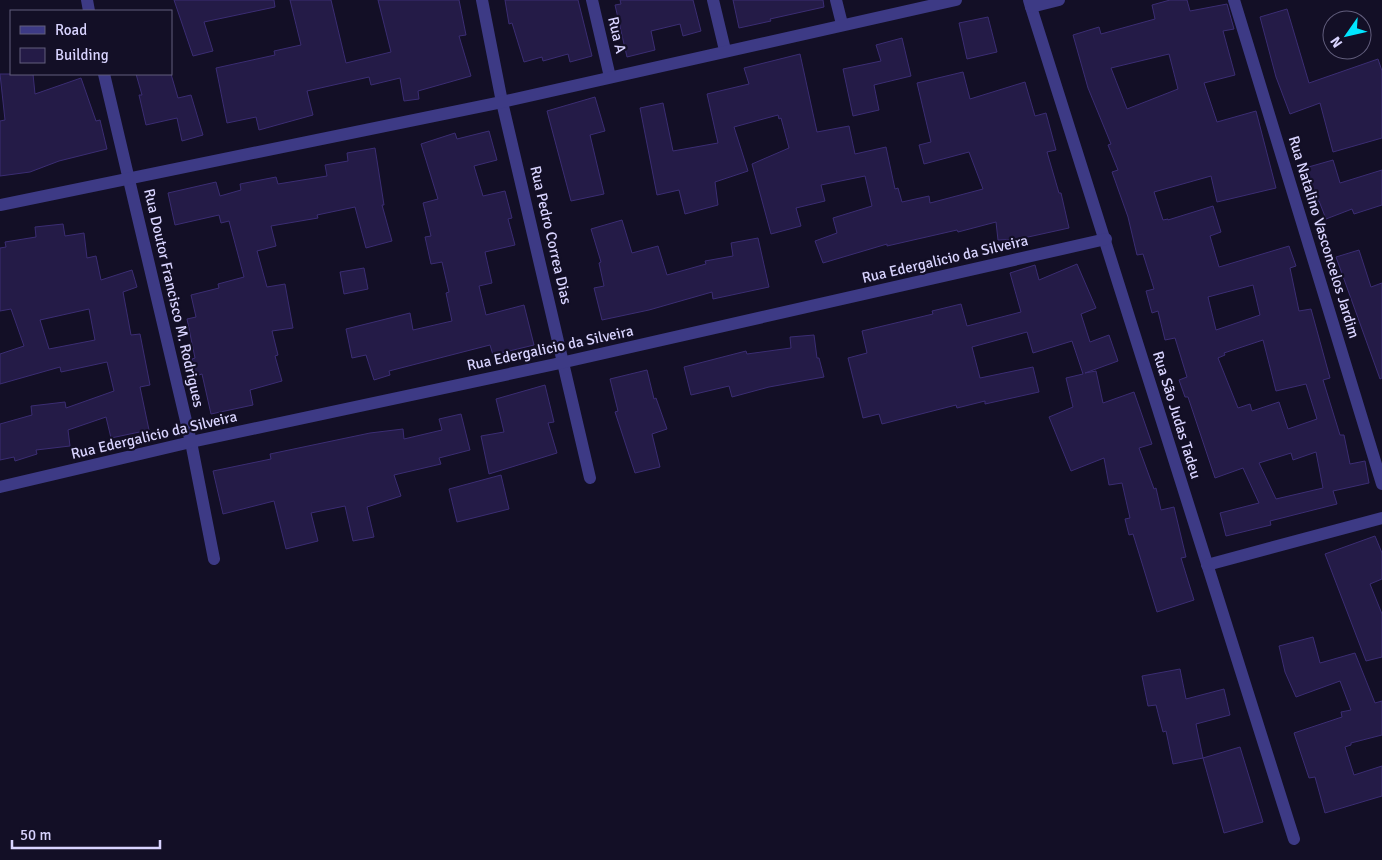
<svg xmlns="http://www.w3.org/2000/svg" width="1382" height="860" font-family="Signika,sans-serif">
<rect width="100%" height="100%" fill="#130f26"/>
<g fill="#241b47" stroke="#3b2d73" fill-rule="evenodd">
<path d="M 174,0 L 274,0 L 275,7 L 204,22 L 213,51 L 193,56 Z"/>
<path d="M 290,0 L 331,0 L 346,63 L 391,52 L 378,0 L 459,0 L 466,35 L 459,36 L 471,76 L 418,91 L 419,99 L 404,101 L 400,78 L 371,85 L 369,77 L 307,91 L 313,115 L 259,130 L 256,117 L 227,123 L 216,68 L 275,55 L 274,51 L 301,45 Z"/>
<path d="M 505,0 L 578,0 L 592,56 L 570,62 L 568,54 L 543,61 L 542,57 L 524,62 L 512,23 L 509,24 Z"/>
<path d="M 620,0 L 693,0 L 701,31 L 683,36 L 680,24 L 651,31 L 655,50 L 627,57 L 615,5 L 621,4 Z"/>
<path d="M 733,0 L 823,0 L 824,7 L 770,19 L 771,21 L 739,28 Z"/>
<path d="M 1170,0 L 1187,0 L 1190,11 L 1227,4 L 1234,29 L 1223,31 L 1235,75 L 1204,83 L 1217,122 L 1256,111 L 1276,188 L 1217,202 L 1211,176 L 1154,192 L 1163,220 L 1168,219 L 1168,220 L 1213,206 L 1221,232 L 1210,236 L 1219,267 L 1289,246 L 1296,266 L 1290,268 L 1299,311 L 1311,309 L 1330,378 L 1323,380 L 1340,435 L 1344,435 L 1350,464 L 1365,461 L 1369,483 L 1333,491 L 1337,504 L 1270,521 L 1271,525 L 1226,536 L 1220,513 L 1259,503 L 1243,468 L 1215,478 L 1188,397 L 1185,397 L 1179,380 L 1187,377 L 1175,338 L 1165,340 L 1158,311 L 1152,313 L 1146,291 L 1154,289 L 1143,254 L 1137,255 L 1128,217 L 1112,172 L 1118,170 L 1108,145 L 1111,144 L 1088,88 L 1073,35 L 1099,27 L 1101,34 L 1155,19 L 1152,5 ZM 1169,54 L 1178,89 L 1127,109 L 1111,68 ZM 1253,285 L 1260,315 L 1216,330 L 1208,297 ZM 1263,340 L 1276,391 L 1306,384 L 1317,419 L 1288,429 L 1279,402 L 1252,411 L 1250,404 L 1238,408 L 1218,358 L 1225,355 L 1224,353 ZM 1316,452 L 1323,488 L 1276,499 L 1259,463 L 1291,453 L 1293,460 Z"/>
<path d="M 1287,9 L 1309,83 L 1378,59 L 1382,71 L 1382,138 L 1333,152 L 1320,103 L 1290,114 L 1276,77 L 1260,17 Z"/>
<path d="M 988,17 L 997,52 L 967,59 L 959,23 Z"/>
<path d="M 902,38 L 911,76 L 874,85 L 879,110 L 853,116 L 843,69 L 881,61 L 876,45 Z"/>
<path d="M 800,54 L 817,132 L 849,126 L 855,154 L 886,147 L 895,189 L 898,188 L 902,202 L 929,196 L 930,203 L 983,189 L 969,152 L 924,164 L 919,145 L 931,142 L 917,83 L 963,72 L 970,99 L 1025,82 L 1035,116 L 1046,113 L 1056,150 L 1047,152 L 1059,193 L 1061,193 L 1069,228 L 1019,239 L 998,240 L 996,222 L 958,232 L 957,230 L 887,246 L 887,244 L 823,263 L 815,241 L 837,233 L 833,218 L 872,206 L 865,176 L 821,185 L 825,201 L 796,208 L 801,226 L 771,234 L 752,164 L 789,148 L 781,118 L 779,119 L 778,115 L 734,127 L 748,171 L 715,182 L 718,205 L 685,214 L 679,190 L 657,195 L 640,108 L 663,103 L 673,151 L 718,143 L 707,94 L 749,84 L 744,68 Z"/>
<path d="M 0,74 L 33,74 L 35,94 L 81,78 L 96,121 L 100,120 L 107,149 L 59,161 L 30,172 L 0,176 L 0,121 L 5,120 Z"/>
<path d="M 136,74 L 171,74 L 178,98 L 191,95 L 203,135 L 182,141 L 177,118 L 146,125 L 139,95 L 142,95 Z"/>
<path d="M 595,97 L 605,131 L 590,135 L 604,194 L 571,201 L 547,111 Z"/>
<path d="M 489,131 L 497,160 L 474,166 L 483,196 L 505,191 L 512,218 L 508,219 L 515,245 L 485,252 L 492,283 L 479,286 L 486,315 L 524,305 L 534,345 L 493,355 L 490,345 L 389,371 L 390,375 L 374,380 L 366,355 L 352,358 L 346,329 L 410,313 L 413,330 L 452,321 L 446,293 L 449,292 L 442,262 L 431,264 L 425,237 L 431,236 L 423,203 L 438,199 L 421,144 L 455,133 L 457,139 Z"/>
<path d="M 375,148 L 384,205 L 382,205 L 392,241 L 366,248 L 355,207 L 317,215 L 318,218 L 271,226 L 276,246 L 257,251 L 267,287 L 285,284 L 293,328 L 272,331 L 278,355 L 275,356 L 282,381 L 250,390 L 253,405 L 211,414 L 202,374 L 196,376 L 192,359 L 195,358 L 187,319 L 196,317 L 191,295 L 219,288 L 218,284 L 244,277 L 229,221 L 221,223 L 219,215 L 175,225 L 168,193 L 216,182 L 220,196 L 241,190 L 240,184 L 276,177 L 278,184 L 327,176 L 325,165 L 348,161 L 347,153 Z"/>
<path d="M 1333,160 L 1340,183 L 1382,170 L 1382,205 L 1354,214 L 1352,209 L 1326,219 L 1319,201 L 1315,202 L 1305,168 Z"/>
<path d="M 622,220 L 632,253 L 658,246 L 667,275 L 706,264 L 705,261 L 733,256 L 731,243 L 758,238 L 769,287 L 713,299 L 712,292 L 649,310 L 602,320 L 594,288 L 604,286 L 599,263 L 601,262 L 591,229 Z"/>
<path d="M 63,224 L 65,236 L 84,233 L 87,258 L 96,256 L 101,280 L 132,270 L 137,287 L 123,292 L 131,335 L 140,334 L 150,385 L 140,387 L 149,430 L 111,438 L 106,417 L 68,430 L 70,446 L 36,450 L 37,454 L 15,461 L 14,457 L 0,460 L 0,424 L 32,415 L 31,406 L 65,402 L 66,408 L 114,391 L 107,362 L 61,372 L 60,367 L 0,384 L 0,354 L 24,346 L 11,309 L 0,311 L 0,248 L 6,247 L 5,242 L 36,237 L 35,227 ZM 89,309 L 95,340 L 49,349 L 40,320 Z"/>
<path d="M 1359,250 L 1371,287 L 1382,283 L 1382,378 L 1380,379 L 1336,257 Z"/>
<path d="M 1077,264 L 1096,308 L 1081,314 L 1090,342 L 1109,335 L 1118,361 L 1085,373 L 1096,371 L 1103,403 L 1134,392 L 1152,444 L 1139,448 L 1154,489 L 1156,488 L 1161,510 L 1174,507 L 1186,557 L 1181,558 L 1194,600 L 1157,612 L 1133,534 L 1129,535 L 1125,519 L 1130,518 L 1122,483 L 1109,485 L 1104,458 L 1071,471 L 1049,417 L 1073,407 L 1066,378 L 1083,374 L 1072,341 L 1033,353 L 1027,332 L 972,347 L 980,378 L 1033,367 L 1039,392 L 985,404 L 985,401 L 957,408 L 956,405 L 882,424 L 879,414 L 863,418 L 848,358 L 867,353 L 862,331 L 933,314 L 932,311 L 961,304 L 967,326 L 1021,312 L 1010,273 L 1035,265 L 1039,280 Z"/>
<path d="M 364,268 L 368,289 L 344,294 L 340,272 Z"/>
<path d="M 814,335 L 817,358 L 819,358 L 824,377 L 769,387 L 732,397 L 729,386 L 691,395 L 684,367 L 746,351 L 747,354 L 791,348 L 790,337 Z"/>
<path d="M 647,370 L 654,399 L 656,398 L 667,429 L 652,434 L 660,467 L 635,473 L 615,412 L 618,411 L 610,379 Z"/>
<path d="M 545,385 L 554,422 L 548,423 L 557,453 L 489,474 L 481,436 L 504,432 L 496,399 Z"/>
<path d="M 461,414 L 470,450 L 439,458 L 441,464 L 394,475 L 401,496 L 367,507 L 374,537 L 353,541 L 345,506 L 311,513 L 318,541 L 286,549 L 274,501 L 223,514 L 213,471 L 271,459 L 270,454 L 370,433 L 403,429 L 404,439 L 442,430 L 439,419 Z"/>
<path d="M 501,475 L 509,509 L 457,522 L 449,489 Z"/>
<path d="M 1375,536 L 1382,553 L 1382,579 L 1370,584 L 1382,614 L 1382,657 L 1366,661 L 1325,554 Z"/>
<path d="M 1313,637 L 1320,663 L 1355,653 L 1375,703 L 1382,701 L 1382,735 L 1351,743 L 1351,745 L 1345,747 L 1354,775 L 1382,766 L 1382,796 L 1325,813 L 1315,777 L 1309,778 L 1294,733 L 1342,717 L 1341,712 L 1351,710 L 1340,681 L 1296,697 L 1285,672 L 1279,646 Z"/>
<path d="M 1180,669 L 1186,699 L 1224,689 L 1230,715 L 1196,724 L 1203,758 L 1173,764 L 1166,731 L 1163,732 L 1156,705 L 1148,706 L 1142,676 Z"/>
<path d="M 1240,747 L 1263,822 L 1224,833 L 1203,758 Z"/>
</g>
<g fill="none" stroke-linecap="round" stroke-linejoin="round">
<g stroke="#3d3a85" stroke-width="12">
<path d="M 87,0 L 89,11"/>
<path d="M 482,0 L 502,102 L 590,478"/>
<path d="M 592,0 L 610,77"/>
<path d="M 713,0 L 725,50"/>
<path d="M 836,0 L 842,24"/>
<path d="M 1234,0 L 1382,484"/>
<path d="M 1031,7 L 1294,839"/>
<path d="M 104,74 L 191,442 L 214,559"/>
<path d="M 0,487 L 191,442 L 565,362 L 1106,239"/>
<path d="M 1207,565 L 1382,518"/>
</g>
<g stroke="#3d3a85" stroke-width="12">
<path d="M 1029,0 L 1031,7 L 1059,0"/>
<path d="M 0,205 L 502,102 L 956,0"/>
</g>
</g>
<g text-anchor="middle" dominant-baseline="central" stroke-width="4.5" stroke-linejoin="round" paint-order="stroke">
<g font-size="15" fill="#d9d4ff" stroke="#130f26">
<text transform="translate(617 35) rotate(77)">Rua A</text>
<text transform="translate(551 235) rotate(77)">Rua Pedro Correa Dias</text>
<text transform="translate(1324 237) rotate(73)">Rua Natalino Vasconcelos Jardim</text>
<text transform="translate(945 259) rotate(-13)">Rua Edergalicio da Silveira</text>
<text transform="translate(174 298) rotate(77)">Rua Doutor Francisco M. Rodrigues</text>
<text transform="translate(550 348) rotate(-12)">Rua Edergalicio da Silveira</text>
<text transform="translate(1177 415) rotate(73)">Rua São Judas Tadeu</text>
<text transform="translate(154 435) rotate(-13)">Rua Edergalicio da Silveira</text>
</g>
</g>
<rect x="10" y="10" width="162" height="65" fill="#130f26" stroke="#625e7d"/>
<rect x="20" y="26" width="25" height="8" fill="#3d3a85" stroke="#625e7d"/>
<text x="55" y="35" font-size="15" fill="#d9d4ff">Road</text>
<rect x="20" y="48" width="25" height="15" fill="#241b47" stroke="#625e7d"/>
<text x="55" y="60" font-size="15" fill="#d9d4ff">Building</text>
<g transform="translate(1347 35) rotate(236)"><circle r="24" fill="#130f26" stroke="#625e7d"/>
<path d="M0-4L9 19L0 12L-9 19Z" fill="#00e5ff"/>
<text y="-8" font-size="14" font-weight="bold" text-anchor="middle" fill="#d9d4ff">N</text>
</g>
<path d="M12 840v8h148v-8" fill="none" stroke="#d9d4ff" stroke-width="2.5"/>
<text x="20" y="840" font-size="15" fill="#d9d4ff" stroke="#130f26" stroke-width="4" paint-order="stroke">50 m</text>
</svg>
